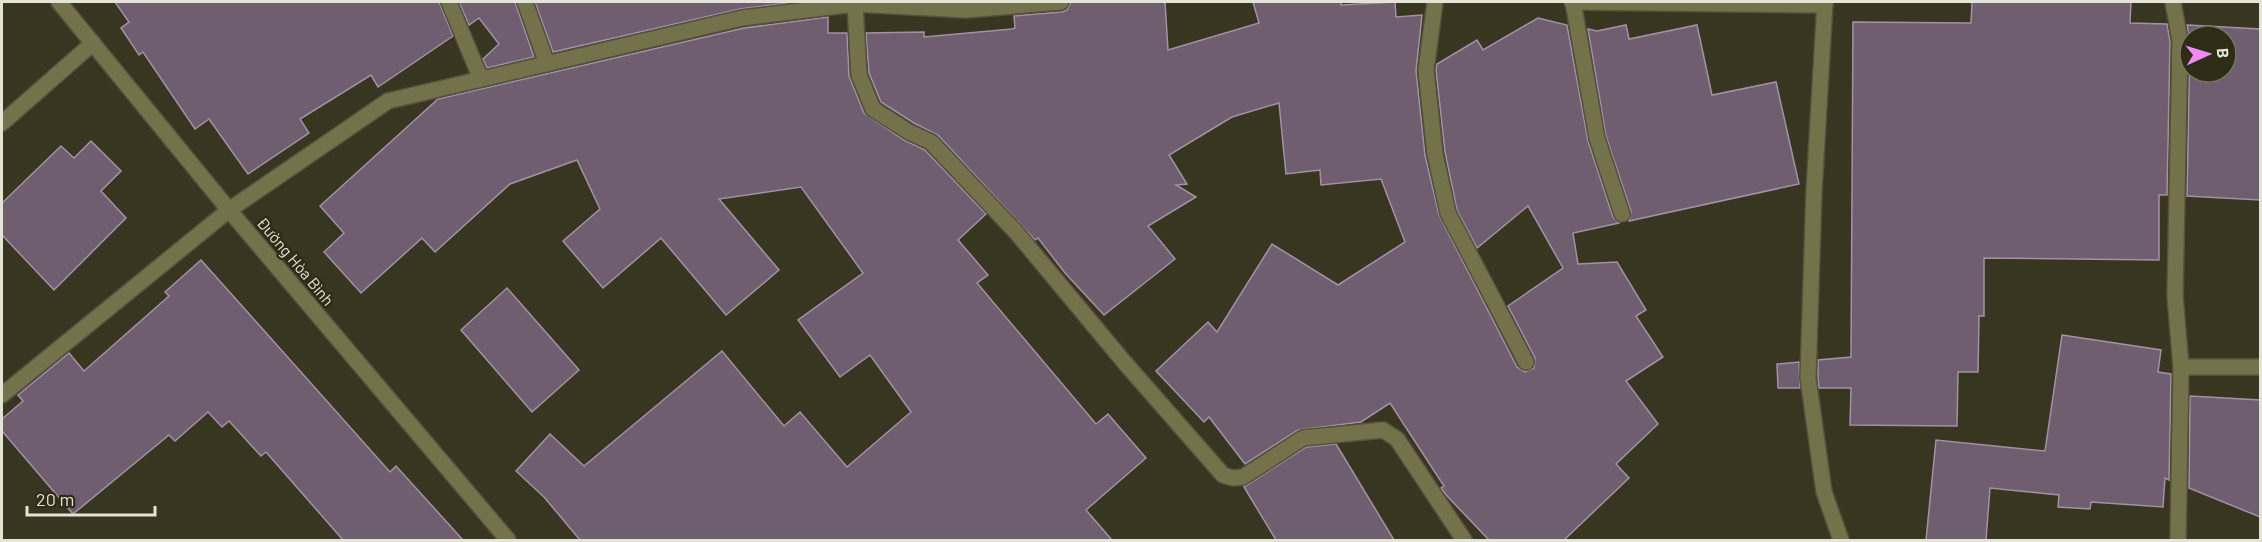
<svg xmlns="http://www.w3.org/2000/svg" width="2262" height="542" font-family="Barlow,sans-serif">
<rect width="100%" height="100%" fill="#383620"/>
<g fill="#6f5d70" stroke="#a591a6" stroke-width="1.5" fill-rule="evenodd">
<path d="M 115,2 L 439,2 L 453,36 L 378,87 L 371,75 L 300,119 L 309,133 L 248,174 L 209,119 L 195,129 L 143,52 L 139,55 L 121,28 L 129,22 Z"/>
<path d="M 459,2 L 515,2 L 534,57 L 487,68 L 483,59 L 499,44 L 479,18 L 469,25 Z"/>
<path d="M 535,2 L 796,2 L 740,9 L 553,52 Z"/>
<path d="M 1071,2 L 1165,2 L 1168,50 L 1259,23 L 1253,2 L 1341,2 L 1341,5 L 1395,2 L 1396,17 L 1422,15 L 1416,71 L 1425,155 L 1439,215 L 1517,367 L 1525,372 L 1534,368 L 1535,358 L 1508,306 L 1563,268 L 1528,206 L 1477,248 L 1457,210 L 1445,152 L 1436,70 L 1437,64 L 1477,40 L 1483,50 L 1538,18 L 1567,25 L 1588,141 L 1613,217 L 1619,223 L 1573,233 L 1578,264 L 1617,262 L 1646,310 L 1636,316 L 1663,357 L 1626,381 L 1658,424 L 1616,464 L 1629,478 L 1564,540 L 1489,540 L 1447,496 L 1441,488 L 1444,486 L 1390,403 L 1361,422 L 1298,430 L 1245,464 L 1209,417 L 1204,422 L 1156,371 L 1208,322 L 1217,332 L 1272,244 L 1338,285 L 1405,242 L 1381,179 L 1321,185 L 1320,170 L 1286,174 L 1279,103 L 1232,117 L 1169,155 L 1187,184 L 1176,185 L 1196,197 L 1148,226 L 1175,259 L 1104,315 L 1065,273 L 1038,238 L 1035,240 L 938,135 L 914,123 L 881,102 L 869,73 L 866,33 L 924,32 L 924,37 L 1012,29 L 1015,28 L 1014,16 L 1062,12 L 1067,10 Z"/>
<path d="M 1972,2 L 2131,2 L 2130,23 L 2167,24 L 2170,42 L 2167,195 L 2159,195 L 2159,260 L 1984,258 L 1984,316 L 1979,316 L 1978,372 L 1958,372 L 1957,426 L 1850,425 L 1851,388 L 1819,388 L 1818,377 L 1818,360 L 1851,357 L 1853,22 L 1971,23 Z"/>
<path d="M 828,17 L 828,33 L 847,33 L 849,76 L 864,113 L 904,140 L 925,150 L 986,214 L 958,240 L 988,275 L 977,283 L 1096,424 L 1108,414 L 1146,458 L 1086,510 L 1112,540 L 580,540 L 544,497 L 516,471 L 550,434 L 584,466 L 722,351 L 784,426 L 800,412 L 847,467 L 911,412 L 870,355 L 840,377 L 798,320 L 863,273 L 801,187 L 719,199 L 779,270 L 726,315 L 661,238 L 603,288 L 563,241 L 600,209 L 577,160 L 510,184 L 435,252 L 422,238 L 361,293 L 324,252 L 344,233 L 320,206 L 438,99 L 744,28 Z"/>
<path d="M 1626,25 L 1629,39 L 1697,25 L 1712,95 L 1776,82 L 1799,184 L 1629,221 L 1631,211 L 1606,136 L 1588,29 L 1597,31 Z"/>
<path d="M 2187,25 L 2260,29 L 2260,200 L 2187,196 L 2190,41 ZM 2190,36 L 2226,36 L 2226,72 L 2190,72 Z"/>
<path d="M 91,141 L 121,171 L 101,191 L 126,218 L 54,290 L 2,235 L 2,203 L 61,146 L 74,158 Z"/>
<path d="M 201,260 L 390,472 L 396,466 L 463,540 L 343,540 L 266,452 L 261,456 L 229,421 L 222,427 L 208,412 L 175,441 L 169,435 L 73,514 L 2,431 L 2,419 L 23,401 L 18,395 L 69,353 L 84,371 L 169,296 L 165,292 Z"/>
<path d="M 507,288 L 579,370 L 532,412 L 461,330 Z"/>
<path d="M 2062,335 L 2161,350 L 2158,372 L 2171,374 L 2169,480 L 2165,478 L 2163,507 L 2091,502 L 2090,509 L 2058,507 L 2059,495 L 1990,488 L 1986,540 L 1926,540 L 1936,440 L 2045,451 Z"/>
<path d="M 1799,362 L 1800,388 L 1778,388 L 1777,364 Z"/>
<path d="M 2190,396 L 2260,400 L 2260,517 L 2189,488 Z"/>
<path d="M 1336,444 L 1394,540 L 1276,540 L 1244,487 L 1306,447 Z"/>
</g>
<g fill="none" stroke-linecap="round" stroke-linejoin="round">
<g stroke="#54523d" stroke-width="18">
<g id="minor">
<path d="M 59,2 L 229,210 L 508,540"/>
<path d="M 449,2 L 481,79"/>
<path d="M 525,2 L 547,64"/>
<path d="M 1435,2 L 1426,70 L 1435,154 L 1448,213 L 1526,362"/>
<path d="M 1572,2 L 1825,5"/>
<path d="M 1573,2 L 1597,138 L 1622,214"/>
<path d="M 1825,2 L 1814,191 L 1808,378 L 1824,492 L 1841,540"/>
<path d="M 2173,2 L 2180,41 L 2175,296 L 2181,367 L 2178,540"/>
<path d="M 855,4 L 859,75 L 873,109 L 909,132 L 931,142 L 1016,232 L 1125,363 L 1223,475 L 1233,478 L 1243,477 L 1303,438 L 1383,430 L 1397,439 L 1464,540"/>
<path d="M 2,123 L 93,43"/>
<path d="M 2181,367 L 2260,367"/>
<path d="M 2,395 L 229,210 L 388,101 L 742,18 L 855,4 L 966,10 L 1061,2"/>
</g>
</g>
<use href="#minor" stroke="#74724a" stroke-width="15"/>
</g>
<g text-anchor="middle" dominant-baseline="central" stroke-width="5" stroke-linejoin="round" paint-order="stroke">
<g font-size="16" fill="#e4e4d6" stroke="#2e2c16">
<text transform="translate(296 261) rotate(50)">Đường Hòa Bình</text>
</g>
</g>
<rect width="2262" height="542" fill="none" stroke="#e4e4d6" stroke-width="6"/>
<g transform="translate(2208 54) rotate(86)"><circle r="28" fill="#2e2c16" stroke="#777663" stroke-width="1.5"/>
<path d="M0-4.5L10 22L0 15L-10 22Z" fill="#f08bf6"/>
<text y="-9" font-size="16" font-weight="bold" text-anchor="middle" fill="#e4e4d6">B</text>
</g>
<path d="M27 506v9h128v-9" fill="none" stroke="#e4e4d6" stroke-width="3"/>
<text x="36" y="506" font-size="18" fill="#e4e4d6" stroke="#2e2c16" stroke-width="4.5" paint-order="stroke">20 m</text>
</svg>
